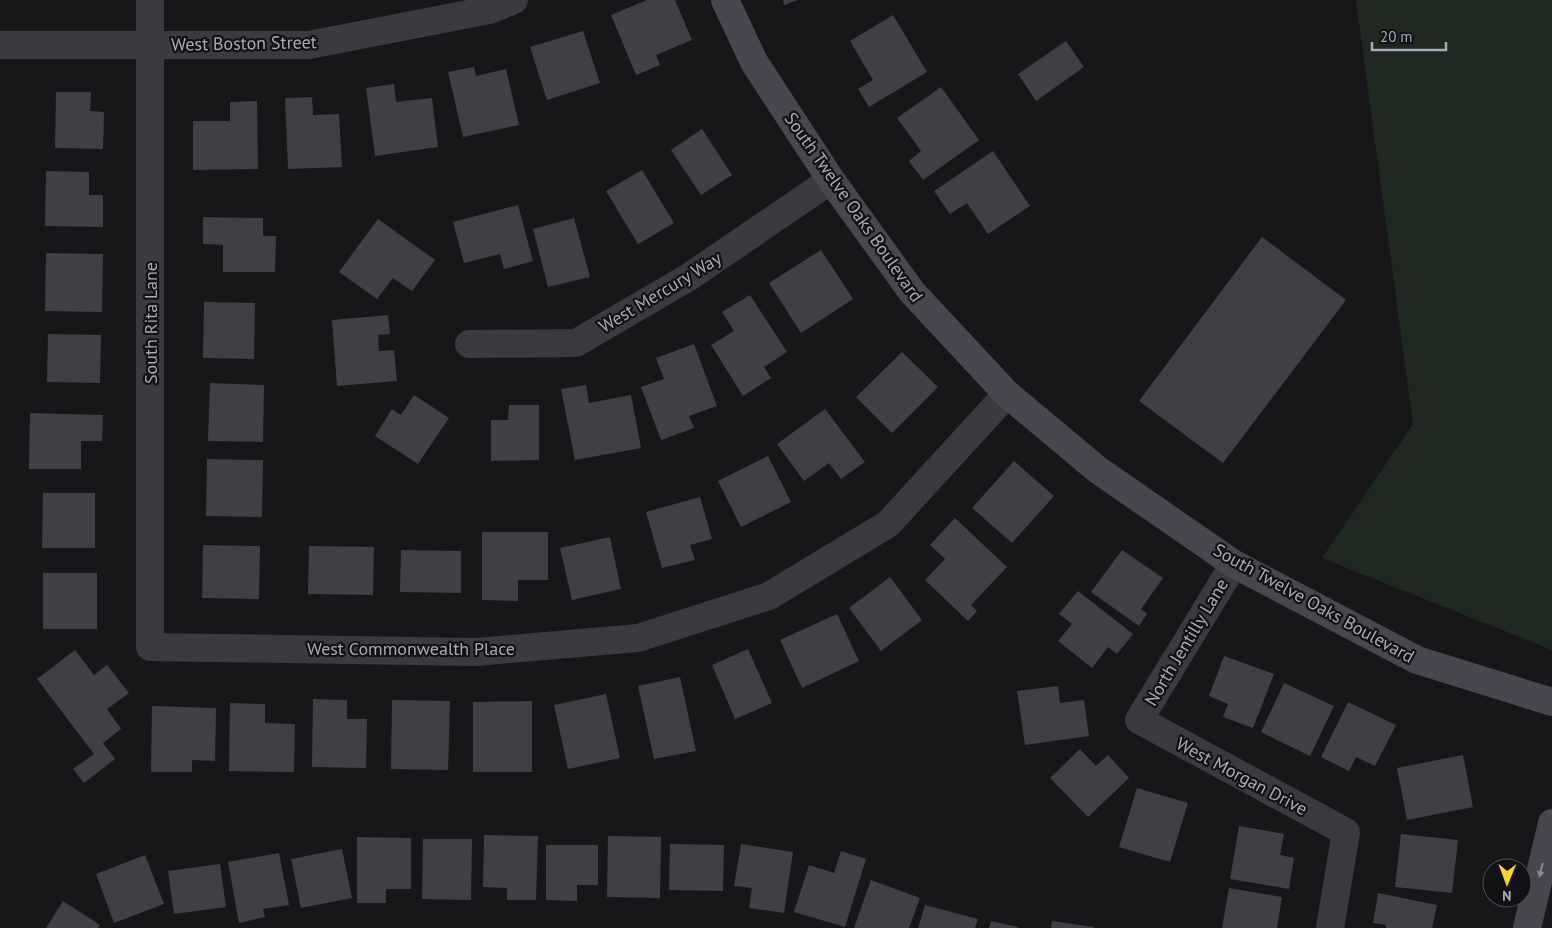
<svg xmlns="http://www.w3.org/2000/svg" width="1552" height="928" font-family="'PT Sans',sans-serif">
<rect width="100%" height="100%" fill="#17171a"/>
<path fill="#1f2821" d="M 1356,0 L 1552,0 L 1552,650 L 1322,558 L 1413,424 Z"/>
<g fill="#3f3f45">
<path d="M 647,0 L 675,0 L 692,40 L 656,55 L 660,65 L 636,75 L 611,15 Z"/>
<path d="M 783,0 L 798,0 L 784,5 Z"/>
<path d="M 893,15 L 927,72 L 869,107 L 858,89 L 873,80 L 850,41 Z"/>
<path d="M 583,31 L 600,83 L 547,100 L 530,47 Z"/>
<path d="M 1066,41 L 1084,67 L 1036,101 L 1018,74 Z"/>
<path d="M 474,67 L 476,76 L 506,69 L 519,125 L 463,137 L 448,72 Z"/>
<path d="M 394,84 L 396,102 L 432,98 L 438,147 L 375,156 L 366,88 Z"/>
<path d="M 941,87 L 979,140 L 923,180 L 909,161 L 921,151 L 897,118 Z"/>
<path d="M 56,92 L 91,92 L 90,111 L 104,112 L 103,149 L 55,148 Z"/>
<path d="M 312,97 L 313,115 L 339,114 L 342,167 L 288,169 L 285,98 Z"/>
<path d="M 257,101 L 258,169 L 193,170 L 193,121 L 230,121 L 230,102 Z"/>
<path d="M 702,129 L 732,175 L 701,195 L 671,150 Z"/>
<path d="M 993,151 L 1030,206 L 988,234 L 967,203 L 950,214 L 934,191 Z"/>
<path d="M 642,170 L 674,223 L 638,244 L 606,191 Z"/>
<path d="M 46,171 L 89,172 L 89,195 L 103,195 L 103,227 L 45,226 Z"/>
<path d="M 518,205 L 533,261 L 504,269 L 500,254 L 464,263 L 453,222 Z"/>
<path d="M 203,217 L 263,218 L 263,236 L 276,236 L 275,272 L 223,272 L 223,245 L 203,244 Z"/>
<path d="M 574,218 L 590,277 L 548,287 L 533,229 Z"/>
<path d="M 378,219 L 435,260 L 412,291 L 393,278 L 377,299 L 339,272 Z"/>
<path d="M 1262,237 L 1346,300 L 1223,463 L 1139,401 Z"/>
<path d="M 821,250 L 853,299 L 801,333 L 769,283 Z"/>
<path d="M 46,253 L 103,254 L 102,312 L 45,311 Z"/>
<path d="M 750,295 L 787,352 L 764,367 L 771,378 L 743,396 L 711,345 L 734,331 L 722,312 Z"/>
<path d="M 204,302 L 255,303 L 254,359 L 203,358 Z"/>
<path d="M 388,315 L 390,334 L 378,335 L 379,351 L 394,350 L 397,381 L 337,386 L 332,320 Z"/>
<path d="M 48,334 L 101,335 L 100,383 L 47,382 Z"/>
<path d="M 694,344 L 717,406 L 689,416 L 694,428 L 661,440 L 641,387 L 664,379 L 656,358 Z"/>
<path d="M 902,352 L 938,387 L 892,433 L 856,397 Z"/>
<path d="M 210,383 L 264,385 L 263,442 L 208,441 Z"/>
<path d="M 586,385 L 589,403 L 631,395 L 641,448 L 575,460 L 561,389 Z"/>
<path d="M 414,395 L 449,418 L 418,464 L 375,436 L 392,409 L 401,415 Z"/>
<path d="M 509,405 L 539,405 L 539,460 L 491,461 L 491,420 L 508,420 Z"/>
<path d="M 825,409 L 865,462 L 841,479 L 829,463 L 804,481 L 777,444 Z"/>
<path d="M 30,413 L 103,415 L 102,441 L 81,441 L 81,469 L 29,469 Z"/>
<path d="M 768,456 L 791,502 L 741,527 L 718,481 Z"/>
<path d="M 207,459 L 263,460 L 262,517 L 206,516 Z"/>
<path d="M 1014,461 L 1054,496 L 1012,543 L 972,508 Z"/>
<path d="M 43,493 L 95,493 L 95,548 L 42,548 Z"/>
<path d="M 700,497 L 712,539 L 690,545 L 695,560 L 662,568 L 646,512 Z"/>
<path d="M 955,518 L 1007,567 L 971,605 L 977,611 L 968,621 L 925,580 L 945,559 L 930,545 Z"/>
<path d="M 482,532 L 548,532 L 548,580 L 518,580 L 518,601 L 482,600 Z"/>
<path d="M 610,537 L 621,589 L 572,600 L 560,548 Z"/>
<path d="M 203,545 L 260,546 L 259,599 L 202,598 Z"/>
<path d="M 309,546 L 374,547 L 373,595 L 308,594 Z"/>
<path d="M 401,550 L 461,551 L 461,593 L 400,592 Z"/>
<path d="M 1122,550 L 1163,578 L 1141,609 L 1147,614 L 1139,626 L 1091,592 Z"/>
<rect x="43" y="573" width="54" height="56"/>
<path d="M 890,577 L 922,620 L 881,651 L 849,608 Z"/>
<path d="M 1078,591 L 1133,634 L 1117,654 L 1108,647 L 1092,668 L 1058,641 L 1072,624 L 1059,614 Z"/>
<path d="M 837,614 L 859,661 L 802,688 L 780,640 Z"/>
<path d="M 748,649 L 772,703 L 735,719 L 712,665 Z"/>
<path d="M 75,650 L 94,675 L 107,665 L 129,693 L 107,709 L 121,729 L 103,743 L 115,759 L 84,783 L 73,769 L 94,754 L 37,679 Z"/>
<path d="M 1224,656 L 1274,674 L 1253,728 L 1223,717 L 1228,704 L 1209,696 Z"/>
<path d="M 680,677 L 696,751 L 654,759 L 638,686 Z"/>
<path d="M 1284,683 L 1334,706 L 1310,756 L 1261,732 Z"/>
<path d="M 1058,686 L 1060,703 L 1084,700 L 1089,736 L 1025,745 L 1017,691 Z"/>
<path d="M 606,694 L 620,758 L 568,769 L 554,705 Z"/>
<path d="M 313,699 L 347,700 L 347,719 L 367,719 L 366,768 L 312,767 Z"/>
<path d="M 392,700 L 450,701 L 448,770 L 391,769 Z"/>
<path d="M 532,701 L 532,772 L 473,772 L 473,702 Z"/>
<path d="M 1348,702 L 1396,725 L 1375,766 L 1356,757 L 1349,771 L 1321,757 Z"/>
<path d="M 230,703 L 265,704 L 265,723 L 295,724 L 294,772 L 229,771 Z"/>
<path d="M 152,706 L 216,708 L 215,761 L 192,760 L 192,772 L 151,772 Z"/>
<path d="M 1080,749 L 1096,766 L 1108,755 L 1129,778 L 1088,817 L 1050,778 Z"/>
<path d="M 1463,755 L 1473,807 L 1407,820 L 1397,768 Z"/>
<path d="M 1137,788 L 1188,803 L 1170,862 L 1119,847 Z"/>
<path d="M 1239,826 L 1284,834 L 1280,855 L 1294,858 L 1289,889 L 1230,879 Z"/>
<path d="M 1401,834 L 1458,840 L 1452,893 L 1395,887 Z"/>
<path d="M 484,835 L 538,836 L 536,900 L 507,900 L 507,888 L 483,887 Z"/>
<path d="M 608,836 L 661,837 L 660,898 L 607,897 Z"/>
<path d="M 357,837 L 411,838 L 411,889 L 386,889 L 386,903 L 357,903 Z"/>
<path d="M 423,839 L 472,839 L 471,900 L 422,899 Z"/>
<path d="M 670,844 L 724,845 L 723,891 L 669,890 Z"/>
<path d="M 741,844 L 793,852 L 784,913 L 749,908 L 752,888 L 734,886 Z"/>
<path d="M 546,845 L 598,845 L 598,885 L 577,885 L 577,901 L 546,900 Z"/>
<path d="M 342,849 L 352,898 L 301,908 L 291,859 Z"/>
<path d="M 841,851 L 866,859 L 845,927 L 794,912 L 809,865 L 834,873 Z"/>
<path d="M 279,853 L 289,905 L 263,909 L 265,917 L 239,923 L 228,862 Z"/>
<path d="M 145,855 L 164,904 L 114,923 L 96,874 Z"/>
<path d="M 220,864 L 226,907 L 174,914 L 168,871 Z"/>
<path d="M 871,880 L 920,898 L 909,928 L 854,928 Z"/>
<path d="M 1229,888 L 1282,897 L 1277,928 L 1222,928 Z"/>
<path d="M 1378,893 L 1437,905 L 1432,928 L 1386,928 L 1386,925 L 1373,923 Z"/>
<path d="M 63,901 L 100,925 L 98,928 L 46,928 Z"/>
<path d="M 925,905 L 978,919 L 975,928 L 918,928 Z"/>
<path d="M 991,921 L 1018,927 L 1018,928 L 989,928 Z"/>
<path d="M 1052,921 L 1094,927 L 1094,928 L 1051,928 Z"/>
</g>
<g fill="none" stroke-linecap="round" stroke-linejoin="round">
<g stroke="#3a3a41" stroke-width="28">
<path d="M 150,0 L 150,647 L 476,652 L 638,638 L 769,596 L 888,524 L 1007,394"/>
<path d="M 0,45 L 309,45 L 489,10 L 514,0"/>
<path d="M 469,344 L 576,343 L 689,277 L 831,180"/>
<path d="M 1234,564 L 1139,720 L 1346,832 L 1330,928"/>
</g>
<g stroke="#46474f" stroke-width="28">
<path d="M 725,0 L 754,62 L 831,180 L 912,292 L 1007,394 L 1098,470 L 1234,564 L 1417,660 L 1552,702"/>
<path d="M 1527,928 L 1552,823"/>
</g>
</g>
<defs><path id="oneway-solid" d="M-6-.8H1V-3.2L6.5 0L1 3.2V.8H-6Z" transform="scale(1.25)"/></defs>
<use fill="#868895" href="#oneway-solid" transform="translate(1541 870) rotate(104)"/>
<g text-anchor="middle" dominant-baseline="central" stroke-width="4.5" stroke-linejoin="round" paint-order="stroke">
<g font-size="18" fill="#a8abbb" stroke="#121215">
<text transform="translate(244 43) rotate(-1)">West Boston Street</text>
<text transform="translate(854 207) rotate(55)">South Twelve Oaks Boulevard</text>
<text transform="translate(660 292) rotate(-31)">West Mercury Way</text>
<text transform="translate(150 323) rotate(-90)">South Rita Lane</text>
<text transform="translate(1314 603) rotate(29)">South Twelve Oaks Boulevard</text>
<text transform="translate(1186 642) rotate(-59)">North Jentilly Lane</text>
<text x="411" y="648">West Commonwealth Place</text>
<text transform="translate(1242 776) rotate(28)">West Morgan Drive</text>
</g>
</g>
<g transform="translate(1507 883) rotate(181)"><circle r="24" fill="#121215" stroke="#4e4f57"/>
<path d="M0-4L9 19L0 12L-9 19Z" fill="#ffd42a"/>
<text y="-8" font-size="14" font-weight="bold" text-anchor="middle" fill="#a8abbb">N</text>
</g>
<path d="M1372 42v8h74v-8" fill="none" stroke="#a8abbb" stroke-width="2.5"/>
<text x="1380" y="42" font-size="15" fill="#a8abbb" stroke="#121215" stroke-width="4" paint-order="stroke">20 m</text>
</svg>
